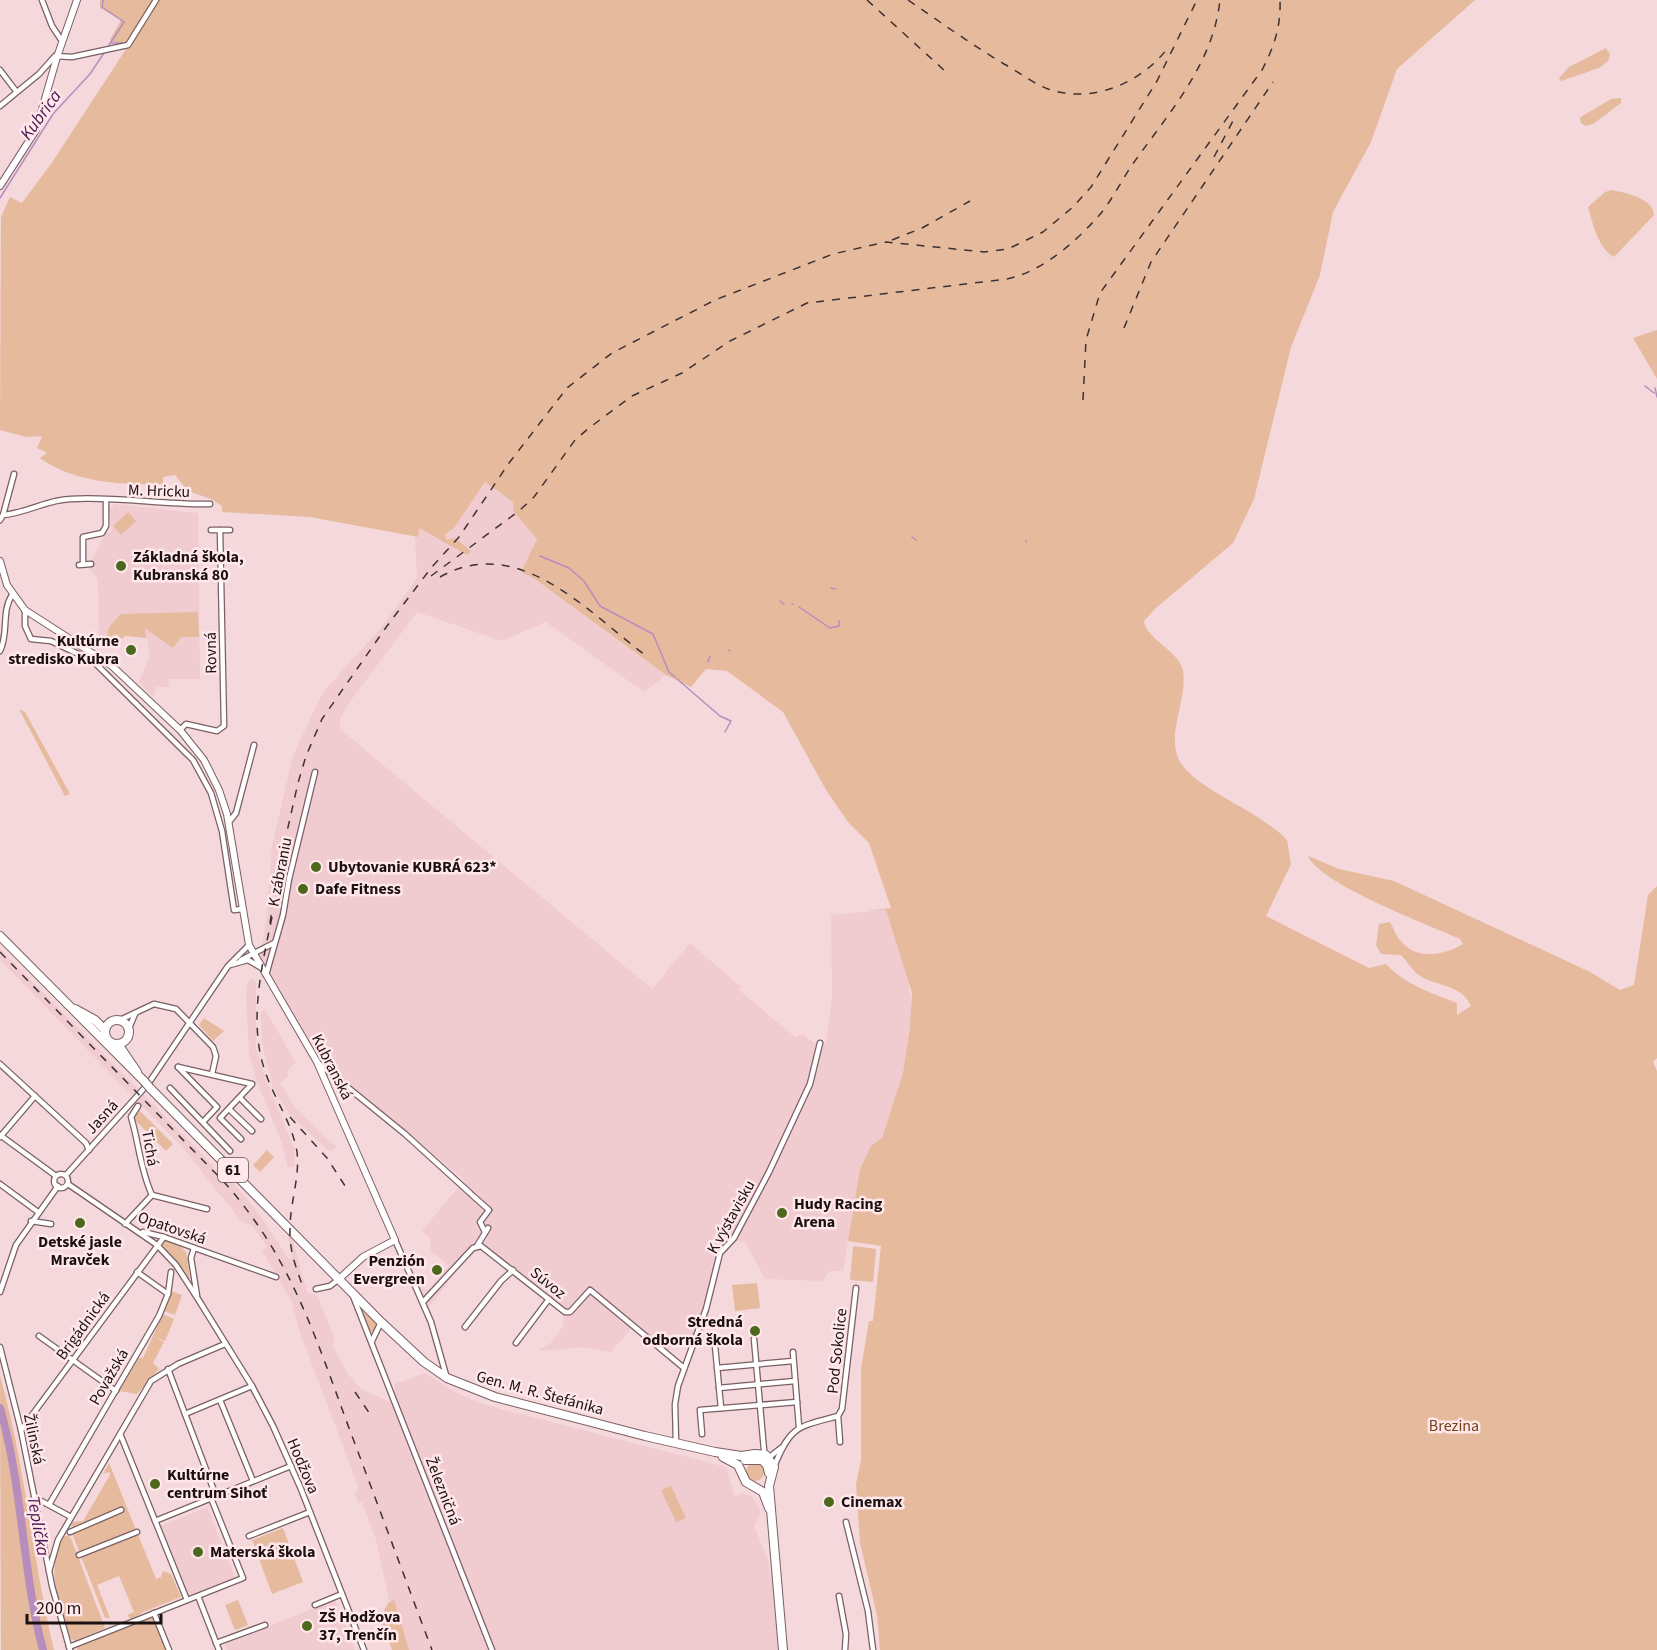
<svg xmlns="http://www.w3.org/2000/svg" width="1657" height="1650" font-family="'Source Sans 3',sans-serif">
<rect width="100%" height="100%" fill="#f5d8dc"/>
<g fill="#f0cbd0">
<path d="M 485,482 L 513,502 L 513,511 L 537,539 L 521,572 L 535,579 L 666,675 L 644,692 L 546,622 L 502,641 L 417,612 L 351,700 L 340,718 L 340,729 L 652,989 L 690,943 L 741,987 L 739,990 L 795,1037 L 803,1034 L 814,1043 L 826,1043 L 832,997 L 831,915 L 886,910 L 908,977 L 912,1014 L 903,1073 L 882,1138 L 871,1146 L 860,1169 L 843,1271 L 830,1271 L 822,1281 L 765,1279 L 746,1243 L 738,1240 L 723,1254 L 706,1328 L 695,1346 L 689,1348 L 685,1349 L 683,1334 L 664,1336 L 664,1341 L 669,1340 L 670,1350 L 664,1349 L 631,1329 L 611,1352 L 584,1347 L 541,1351 L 539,1349 L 550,1344 L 564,1325 L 563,1314 L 484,1250 L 471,1253 L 428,1308 L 418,1284 L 428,1291 L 449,1266 L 431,1251 L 430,1238 L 422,1231 L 464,1180 L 319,1058 L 259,959 L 266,925 L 272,846 L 293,755 L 323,692 L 381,628 L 414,583 L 417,577 L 415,536 L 418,537 L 418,528 L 467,555 L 455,538 L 445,540 L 445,534 L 454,528 Z"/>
<path d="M 113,504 L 198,513 L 200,679 L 169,679 L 168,687 L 156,687 L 153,697 L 139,682 L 150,656 L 142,614 L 121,614 L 109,627 L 106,640 L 99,640 L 98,579 L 88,566 L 106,533 L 112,532 L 109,508 L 113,508 Z"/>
<path d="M 0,949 L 204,1156 L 223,1179 L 232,1182 L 254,1207 L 289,1259 L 292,1258 L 287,1232 L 292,1237 L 307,1292 L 317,1295 L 335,1340 L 332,1345 L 348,1374 L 361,1389 L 393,1403 L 395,1384 L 425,1373 L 456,1393 L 482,1404 L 726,1467 L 735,1497 L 743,1493 L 752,1497 L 759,1507 L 760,1515 L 754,1526 L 769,1562 L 770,1577 L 773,1576 L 778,1650 L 392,1650 L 380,1618 L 390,1604 L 376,1540 L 362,1502 L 358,1503 L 355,1494 L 358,1487 L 354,1475 L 300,1333 L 292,1302 L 262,1251 L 267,1247 L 252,1225 L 244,1223 L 237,1216 L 184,1149 L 5,965 L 0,959 Z"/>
<path d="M 252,979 L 256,982 L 256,1048 L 267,1083 L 294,1148 L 295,1166 L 288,1168 L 281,1141 L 257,1082 L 249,1053 L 246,998 L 247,983 Z"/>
<path d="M 265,1009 L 295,1062 L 287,1072 L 288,1076 L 280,1083 L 296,1109 L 337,1148 L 329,1151 L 290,1115 L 273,1087 L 262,1043 L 261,1012 Z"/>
<path d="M 207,1507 L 235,1577 L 188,1596 L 161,1526 Z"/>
<path d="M 335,1600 L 355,1650 L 227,1650 L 225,1643 Z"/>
</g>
<g fill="#e6ba9c">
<path d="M 100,0 L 155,0 L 130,40 L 119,45 L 110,40 L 121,20 L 100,8 Z"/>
<path d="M 158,0 L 1475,0 L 1397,69 L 1371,142 L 1333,212 L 1320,275 L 1291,347 L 1254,499 L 1233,543 L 1156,608 L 1144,621 L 1145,626 C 1154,643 1179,652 1183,671 C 1188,699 1165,735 1180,762 C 1197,790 1260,811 1287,840 L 1291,864 L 1266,916 L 1369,968 L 1386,964 C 1405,985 1432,993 1457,1003 L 1457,1015 L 1471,1006 C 1460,982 1435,988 1416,973 C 1411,968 1406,960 1401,955 L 1381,954 L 1376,945 L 1379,924 L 1390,922 C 1393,927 1395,934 1399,939 C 1416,961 1442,956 1463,944 L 1460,939 C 1429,925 1321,885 1308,856 L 1339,869 L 1394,881 L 1590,972 L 1620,990 L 1634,985 L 1648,895 L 1657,886 L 1657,1058 L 1653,1062 L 1657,1071 L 1657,1650 L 880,1650 L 877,1615 L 860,1543 L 856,1484 L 861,1460 L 861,1368 L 869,1321 L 873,1321 L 881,1246 L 848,1241 L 860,1169 L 871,1146 L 882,1138 L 903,1073 L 910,1027 L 912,993 L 886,910 L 868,911 L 891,908 L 869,843 L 848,822 L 826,790 L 783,712 L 727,671 L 706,669 L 691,687 L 666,675 L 535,579 L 521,572 L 537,539 L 513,511 L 513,502 L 485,482 L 454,528 L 445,534 L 446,540 L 455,538 L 471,551 L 467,555 L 419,528 L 418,537 L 310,517 L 222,512 L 222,506 L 211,499 L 188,491 L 175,475 L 163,477 L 163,484 C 123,485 74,483 40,458 L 47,453 L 37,448 L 44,432 L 43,436 L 26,437 L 0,430 L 1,217 L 10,197 L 22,203 L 53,161 Z"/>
<path d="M 1606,48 L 1610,54 L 1608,61 L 1599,68 L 1561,81 L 1559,78 L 1569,67 Z"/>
<path d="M 1621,98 L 1621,103 L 1593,124 L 1586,126 L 1581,123 L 1580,118 L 1584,115 L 1611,99 Z"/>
<path d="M 1612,190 C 1626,193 1653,198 1654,215 L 1614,257 C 1598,248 1593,224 1588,207 L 1605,192 Z"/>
<path d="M 1657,330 L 1657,379 L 1633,338 Z"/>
<path d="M 128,512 L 136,521 L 121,535 L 113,526 Z"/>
<path d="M 198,612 L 199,637 L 181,637 L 173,648 L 145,628 L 146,638 L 125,636 L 122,639 L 116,634 L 110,643 L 106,640 L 109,627 L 121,614 Z"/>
<path d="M 19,709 L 25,712 L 70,794 L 65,796 Z"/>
<path d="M 204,1018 L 224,1031 L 213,1041 L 199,1025 Z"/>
<path d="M 140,1111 L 156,1127 L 149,1134 L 133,1118 Z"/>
<path d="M 157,1128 L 173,1144 L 166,1151 L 150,1135 Z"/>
<path d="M 267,1150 L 274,1157 L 260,1172 L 253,1165 Z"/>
<path d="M 166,1239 C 191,1248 187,1255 190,1280 L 162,1244 Z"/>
<path d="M 853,1246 L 876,1249 L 873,1282 L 850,1280 Z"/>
<path d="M 757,1283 L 760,1308 L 735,1311 L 732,1285 Z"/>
<path d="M 171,1291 L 182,1295 L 175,1315 L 164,1311 Z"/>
<path d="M 360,1309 L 377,1323 L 373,1332 L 370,1331 Z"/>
<path d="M 163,1314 L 174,1319 L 165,1341 L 154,1337 L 164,1342 L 153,1363 L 159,1369 L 137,1394 L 119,1391 L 139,1358 L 143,1358 Z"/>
<path d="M 0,1376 C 26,1466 32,1560 54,1650 L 1,1650 Z"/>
<circle cx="755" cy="1472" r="9"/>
<path d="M 109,1463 L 156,1579 L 161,1577 L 163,1571 L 171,1574 L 181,1597 L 143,1612 L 132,1620 L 127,1615 L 134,1612 L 119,1576 L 97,1585 L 110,1618 L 105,1618 L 72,1533 L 73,1526 L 70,1526 L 72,1522 L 83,1521 L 110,1475 L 109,1472 L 103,1474 Z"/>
<path d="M 671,1486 L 686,1518 L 676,1522 L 661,1490 Z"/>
<path d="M 283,1528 L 303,1582 L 272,1594 L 252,1540 Z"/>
<path d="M 64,1536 L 69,1536 L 72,1541 L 105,1628 L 76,1641 L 71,1639 C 61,1603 43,1569 64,1536 Z"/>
<path d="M 238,1600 L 248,1625 L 235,1630 L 225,1605 Z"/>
<path d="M 394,1600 L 409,1650 L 392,1650 L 380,1618 L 388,1603 Z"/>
<path d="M 153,1617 L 166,1650 L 77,1650 L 77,1647 Z"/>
</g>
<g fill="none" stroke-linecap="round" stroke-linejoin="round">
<g stroke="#b78dbe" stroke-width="1.5">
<path d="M 103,0 L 102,7 L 124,22 L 109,45"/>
<path d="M 111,43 L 125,43 L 129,40"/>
<path d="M 0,198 L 53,114 L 90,74 L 104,53"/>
<path d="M 1645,386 L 1654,393"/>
<path d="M 1655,388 L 1657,397"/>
<path d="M 912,537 L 916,540"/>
<path d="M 1026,541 L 1026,542"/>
<path d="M 540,556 L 569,568 L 584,581 L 600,606 L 653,634 L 669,672 L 675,677"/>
<path d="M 831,588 L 835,589"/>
<path d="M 780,601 L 784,604"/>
<path d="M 792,604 L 793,604"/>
<path d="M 799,607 L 830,628 L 839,626 L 839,621"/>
<path d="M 729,650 L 730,651"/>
<path d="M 708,662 L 710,656"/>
<path d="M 677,679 L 720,716 L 731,721 L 725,732"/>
</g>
<path stroke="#b78dbe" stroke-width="8" d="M 0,1408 C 23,1487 22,1571 43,1650"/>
<g stroke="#795f63" stroke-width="7">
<g id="minor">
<path d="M 42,0 L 52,26 L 62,41"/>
<path d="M 0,70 L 16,91"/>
<path d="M 0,106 L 39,74 L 55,56 L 72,57 L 128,45 L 156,0"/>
<path d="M 3,515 L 14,474"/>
<path d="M 0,520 L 3,515 C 27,513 46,500 70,499 C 116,496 164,505 210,504"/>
<path d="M 211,530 L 230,530"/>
<path d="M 83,564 L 83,537 L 102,533 L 106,526 L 106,501"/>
<path d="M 79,565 L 91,564"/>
<path d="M 25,610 L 25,626 L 31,639 L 51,641 L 93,661 L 193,760 L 211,793 L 222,831 L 234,910 L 242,909"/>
<path d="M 0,651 C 9,633 1,612 12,595"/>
<path d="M 180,730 L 186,724 L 217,731 L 224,726 L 220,530"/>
<path d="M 229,822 L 236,813 L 254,745"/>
<path d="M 241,960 L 274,943"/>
<path d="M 230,965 L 248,960 L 260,967"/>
<path d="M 266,975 L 283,915 L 289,879 L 315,772"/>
<path d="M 120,1020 L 154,1004 L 176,1009 L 213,1047 L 216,1056 L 212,1074"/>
<path d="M 129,1028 L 135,1014"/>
<path d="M 0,1064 L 86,1143 L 89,1150"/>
<path d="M 319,1064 L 405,1134 L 470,1193"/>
<path d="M 178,1067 L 252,1084 L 220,1118 L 241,1139"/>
<path d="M 178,1067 L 217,1107 L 203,1122"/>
<path d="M 170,1088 L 230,1151"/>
<path d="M 240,1098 L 261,1119"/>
<path d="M 229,1109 L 252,1131"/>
<path d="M 0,1135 L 56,1176"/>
<path d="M 0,1137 L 35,1096"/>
<circle cx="61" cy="1181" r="7"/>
<path d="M 66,1175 L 148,1084 L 228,966 L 249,945"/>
<path d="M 0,1184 L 38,1212"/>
<path d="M 68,1184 L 157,1245 L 176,1265 L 198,1299 L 252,1386 L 273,1426 L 301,1489 L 364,1650"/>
<path d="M 152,1195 L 207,1209"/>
<path d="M 472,1195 L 489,1210 L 480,1222 L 485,1232"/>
<path d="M 31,1221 L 51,1224"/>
<path d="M 125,1224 L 152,1195 C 140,1169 139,1143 131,1117 L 138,1106"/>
<path d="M 143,1232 L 164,1237 L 276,1277"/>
<path d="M 395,1240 L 431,1322 L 446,1375"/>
<path d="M 477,1246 L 488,1228"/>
<path d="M 194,1248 L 191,1258 L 197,1296"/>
<path d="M 316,1289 L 330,1286 L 339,1279"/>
<path d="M 0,1292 L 16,1245 L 58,1186"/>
<path d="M 168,1294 L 171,1272"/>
<path d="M 353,1296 L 492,1650"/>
<path d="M 423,1302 L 473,1248 L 481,1246 L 565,1312 L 570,1312 L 590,1290 L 684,1368"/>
<path d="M 465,1327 L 501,1281 L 513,1270"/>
<path d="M 39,1336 L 116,1391"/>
<path d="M 754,1339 L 764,1450"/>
<path d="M 372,1341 L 381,1322"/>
<path d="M 516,1343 L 549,1299"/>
<path d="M 715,1346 L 721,1408"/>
<path d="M 0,1347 L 21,1430 L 52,1586 L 70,1650"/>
<path d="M 793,1352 L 799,1427"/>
<path d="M 717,1368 L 793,1361"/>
<path d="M 168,1369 L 216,1496"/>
<path d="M 719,1388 L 795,1381"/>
<path d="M 220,1400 L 253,1481"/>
<path d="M 185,1414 L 252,1386"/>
<path d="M 838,1416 L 840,1442"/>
<path d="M 21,1430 L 164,1237"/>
<path d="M 702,1434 L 700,1410 L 797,1402"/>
<path d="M 121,1436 L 187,1600"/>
<path d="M 676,1443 L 675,1404 L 678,1386 L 706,1309 L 720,1253 L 734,1238 L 769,1172 L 810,1084 L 820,1043"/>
<path d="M 767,1459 L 781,1448"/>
<path d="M 774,1467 C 790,1426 797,1427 838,1416 L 842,1409 L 856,1288"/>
<path d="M 34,1497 L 71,1517"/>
<path d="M 50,1503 L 159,1316 L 168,1294 L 137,1272"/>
<path d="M 155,1521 L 291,1466"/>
<path d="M 846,1522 L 868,1611 L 873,1650"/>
<path d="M 70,1532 L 121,1510"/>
<path d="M 249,1536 L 310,1512"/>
<path d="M 79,1555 L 137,1532"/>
<path d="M 49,1571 L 58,1540 L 151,1381 L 178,1364 L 225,1344"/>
<path d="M 198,1596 L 219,1650"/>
<path d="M 839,1596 L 846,1634 L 845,1650"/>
<path d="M 315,1605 L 342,1594"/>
<path d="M 154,1613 L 169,1650"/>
<path d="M 216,1643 L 265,1625"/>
<path d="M 69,1647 L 243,1578 L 211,1498"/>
</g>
</g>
<g stroke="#795f63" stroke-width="8">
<g id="tertiary">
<path d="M 0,186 L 36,130 L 57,57 L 77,0"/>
<path d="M 0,561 L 7,585 L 25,610 L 112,666 L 180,730 L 204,760 L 219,790 L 227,814 L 249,945 L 317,1062 L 395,1240 L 363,1257 L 339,1279"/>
</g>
</g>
<g stroke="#795f63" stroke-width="10">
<g id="primary">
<path d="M 0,936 L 144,1081"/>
<path d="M 75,1009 L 95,1020 L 105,1030"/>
<circle cx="117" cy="1032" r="12"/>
<path d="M 118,1044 L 137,1072"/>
<path d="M 150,1088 L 381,1322 L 424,1362 L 447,1378 L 495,1397 L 645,1436 L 715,1452 L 741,1456 L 755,1454 L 766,1455 L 774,1467 L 769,1486 L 783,1650"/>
<path d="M 723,1457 L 738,1465 L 746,1482 L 763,1492 L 769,1508"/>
<path d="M 745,1460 L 762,1460 L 767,1465 L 769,1473"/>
</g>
</g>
<use href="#minor" stroke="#fff" stroke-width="4.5"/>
<use href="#tertiary" stroke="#fff" stroke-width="6"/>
<use href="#primary" stroke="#fff" stroke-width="8"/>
<g stroke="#3e3132" stroke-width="1.5" stroke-dasharray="8 8" stroke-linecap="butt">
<path d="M 867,0 L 945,71"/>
<path d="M 908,0 C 940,22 971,44 1004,64 C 1019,72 1032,83 1048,89 C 1091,104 1140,84 1167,49"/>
<path d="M 1214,157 L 1235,117"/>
<path d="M 892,240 L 922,228 L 970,201"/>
<path d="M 1124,328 L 1151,262 L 1273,82"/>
<path d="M 1083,400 L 1086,340 L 1100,293 L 1262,70 C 1274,47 1281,27 1280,0"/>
<path d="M 431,576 L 519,511 L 534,497 L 575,440 L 589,428 L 632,396 L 682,373 L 730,341 L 807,303 L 1007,279 C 1040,272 1071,246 1094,221 C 1109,206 1119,185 1130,168 C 1166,116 1213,66 1220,0"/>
<path d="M 440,577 C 518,533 587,611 645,655"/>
<path d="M 272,917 C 262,965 248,1023 265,1071 C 274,1099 292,1122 297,1152 C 300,1178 290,1202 290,1229 C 289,1249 296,1268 303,1287"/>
<path d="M 270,923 L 277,876 L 298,783 L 306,756 L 322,719 L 387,626 L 431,568 L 459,537 L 509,463 L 567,388 L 612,353 L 715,300 L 833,254 L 886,242 L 984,252 L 1008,249 L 1043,232 L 1073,207 L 1091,187 L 1157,81 L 1197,0"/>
<path d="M 0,952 L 224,1182 C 291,1257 315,1336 349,1428 C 377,1502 404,1576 432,1650"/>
<path d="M 290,1117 L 327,1158 L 349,1192"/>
<path d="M 355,1392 L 372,1417"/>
</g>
<g stroke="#795f63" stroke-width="10" stroke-linecap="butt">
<path id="primary-bridge" d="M 144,1081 L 150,1088"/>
</g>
<use href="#primary-bridge" stroke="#fff" stroke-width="8"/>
</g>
<g fill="#4b681c" stroke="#ffe7ea" stroke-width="2">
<circle cx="121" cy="566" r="6"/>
<circle cx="131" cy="650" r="6"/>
<circle cx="316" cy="867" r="6"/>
<circle cx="303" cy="889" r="6"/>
<circle cx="782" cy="1213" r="6"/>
<circle cx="80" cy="1223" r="6"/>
<circle cx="437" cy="1270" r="6"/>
<circle cx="755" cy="1331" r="6"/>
<circle cx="155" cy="1484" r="6"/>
<circle cx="829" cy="1502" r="6"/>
<circle cx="198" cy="1552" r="6"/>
<circle cx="307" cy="1626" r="6"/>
</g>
<g text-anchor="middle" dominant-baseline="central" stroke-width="5" stroke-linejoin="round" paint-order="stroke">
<rect fill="#ffe7ea" stroke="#5f5153" stroke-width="1.5" x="218" y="1158" width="30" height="24" rx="4.5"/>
<g font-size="15" font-weight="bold" fill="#1b1112">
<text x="233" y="1170">61</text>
</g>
<g font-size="16" fill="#1b1112" stroke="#ffe7ea">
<text transform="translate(159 491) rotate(2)">M. Hricku</text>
<text transform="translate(211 653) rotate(-91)">Rovná</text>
<text transform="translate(280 872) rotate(-79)">K zábraniu</text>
<text transform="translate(332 1067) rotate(63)">Kubranská</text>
<text transform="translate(102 1117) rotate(-48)">Jasná</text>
<text transform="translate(150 1148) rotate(80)">Tichá</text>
<text transform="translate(731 1217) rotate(-61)">K výstavisku</text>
<text transform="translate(172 1228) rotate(19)">Opatovská</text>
<text transform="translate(548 1283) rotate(39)">Súvoz</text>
<text transform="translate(83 1326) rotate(-54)">Brigádnická</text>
<text transform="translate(837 1351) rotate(-84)">Pod Sokolice</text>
<text transform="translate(109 1377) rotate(-60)">Považská</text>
<text transform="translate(540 1393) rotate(15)">Gen. M. R. Štefánika</text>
<text transform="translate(34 1439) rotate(78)">Žilinská</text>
<text transform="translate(303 1466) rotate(67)">Hodžova</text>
<text transform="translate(443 1491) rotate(69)">Železničná</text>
</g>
<g font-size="16" font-weight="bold" fill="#1b1112" stroke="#ffe7ea" text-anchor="start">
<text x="133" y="557">Základná škola,<tspan x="133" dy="18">Kubranská 80</tspan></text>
<text x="119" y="641" text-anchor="end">Kultúrne<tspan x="119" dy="18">stredisko Kubra</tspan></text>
<text x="328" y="867">Ubytovanie KUBRÁ 623*</text>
<text x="315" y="889">Dafe Fitness</text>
<text x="794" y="1204">Hudy Racing<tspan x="794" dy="18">Arena</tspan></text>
<text x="80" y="1242" text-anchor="middle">Detské jasle<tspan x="80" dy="18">Mravček</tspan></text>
<text x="425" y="1261" text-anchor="end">Penzión<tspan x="425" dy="18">Evergreen</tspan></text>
<text x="743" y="1322" text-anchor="end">Stredná<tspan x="743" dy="18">odborná škola</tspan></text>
<text x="167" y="1475">Kultúrne<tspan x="167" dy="18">centrum Sihoť</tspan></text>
<text x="841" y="1502">Cinemax</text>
<text x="210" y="1552">Materská škola</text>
<text x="319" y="1617">ZŠ Hodžova<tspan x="319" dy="18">37, Trenčín</tspan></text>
</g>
<g font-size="16" fill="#764216" stroke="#ffe7ea">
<text x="1454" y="1426">Brezina</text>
</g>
<g font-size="18" font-style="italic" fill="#4b1855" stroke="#ffe7ea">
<text transform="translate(41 115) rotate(-54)">Kubrica</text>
<text transform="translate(38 1526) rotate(80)">Teplička</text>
</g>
</g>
<path d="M27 1614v9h134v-9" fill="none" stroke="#1b1112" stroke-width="3"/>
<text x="36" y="1614" font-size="18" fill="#1b1112" stroke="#ffe7ea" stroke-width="4.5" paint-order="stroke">200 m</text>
</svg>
